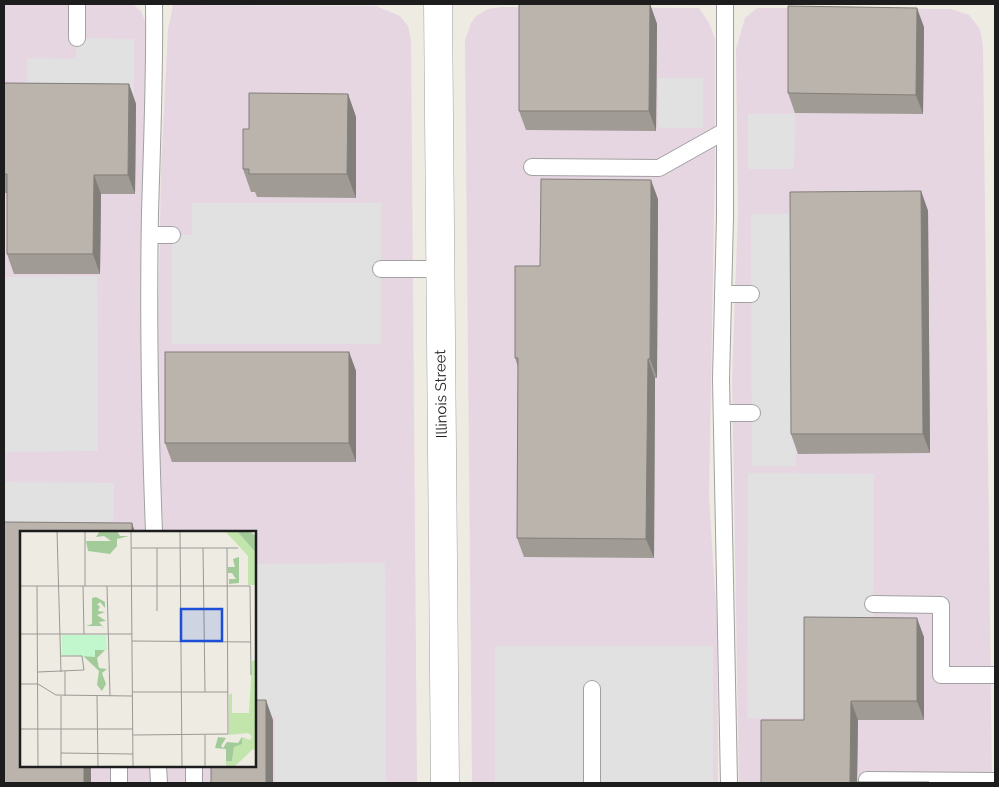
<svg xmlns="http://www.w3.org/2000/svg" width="999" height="787" font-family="Raleway,sans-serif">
<rect width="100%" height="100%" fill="#eeebe3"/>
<g fill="#e6d6e1">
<path d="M 4,4 L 134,5 L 141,11 L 145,21 L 147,69 L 142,204 L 142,394 L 145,532 L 21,532 L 21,766 L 150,766 L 150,783 L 4,783 Z"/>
<path d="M 173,5 L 376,6 L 400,16 L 408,26 L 411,39 L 417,783 L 166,783 L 166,766 L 255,766 L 255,532 L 163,532 L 157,394 L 161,169 L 168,29 Z"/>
<path d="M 501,7 L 699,8 L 709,23 L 715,39 L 715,160 L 709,497 L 717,623 L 718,783 L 472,783 L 465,40 L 471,23 L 476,16 L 488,9 Z"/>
<path d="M 757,8 L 951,9 L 969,15 L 980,29 L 983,46 L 992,783 L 739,783 L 732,379 L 738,212 L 736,49 L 745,18 Z"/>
</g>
<g fill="#e1e1e1">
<path d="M 77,38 L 134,39 L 134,93 L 27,92 L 27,58 L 76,59 Z"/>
<rect x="658" y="78" width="45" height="50"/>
<path d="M 748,114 L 795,114 L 794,169 L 748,169 Z"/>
<path d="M 192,203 L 381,203 L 381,344 L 172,344 L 172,235 L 192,235 Z"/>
<path d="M 751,214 L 795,214 L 796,466 L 752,466 Z"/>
<path d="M 97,276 L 98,451 L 4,452 L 4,277 Z"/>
<path d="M 748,473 L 874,474 L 873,637 L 811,718 L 747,718 Z"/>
<path d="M 4,482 L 114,483 L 113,532 L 4,532 Z"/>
<path d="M 385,563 L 386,783 L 275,783 L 275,717 L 255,717 L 255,564 Z"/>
<rect x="495" y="646" width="218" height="137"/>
</g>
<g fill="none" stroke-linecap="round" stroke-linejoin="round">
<g stroke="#a1a1a1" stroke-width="18">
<g id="service">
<path d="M 154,4 C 155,74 152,143 150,213 C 148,319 150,426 154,532"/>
<path d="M 725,4 L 725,217 L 721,379 L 729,783"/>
<path d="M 77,38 L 77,4"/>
<path d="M 532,167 L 659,168 L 725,131"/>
<path d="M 150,235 L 172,235"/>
<path d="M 381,269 L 440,269"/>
<path d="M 723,294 L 751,294"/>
<path d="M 722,413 L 752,413"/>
<path d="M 873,604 L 941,605 L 941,675 L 995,675"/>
<path d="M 592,689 L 592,783"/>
<path d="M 119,766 L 119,783"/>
<path d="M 158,766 L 159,783"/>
<path d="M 194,766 L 194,783"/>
<path d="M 867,780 L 995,781"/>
</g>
</g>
<g stroke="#a1a1a1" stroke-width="29">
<path id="minor" d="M 438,4 L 445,783"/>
</g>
<use href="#service" stroke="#fff" stroke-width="16"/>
<use href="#minor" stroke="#fff" stroke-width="28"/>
</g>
<g fill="#a09b95">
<path d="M 650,4 L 657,24 L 656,131 L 526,130 L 519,111 Z"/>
<path d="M 924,27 L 923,114 L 795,113 L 788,93 Z"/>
<path d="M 4,83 L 129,84 L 136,104 L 135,194 L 101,194 L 100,274 L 14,274 L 7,254 L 7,193 L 4,193 Z"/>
<path d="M 348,94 L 356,117 L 356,198 L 257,197 L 255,192 L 251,192 L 243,169 L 249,129 Z"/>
<path d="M 921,191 L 928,211 L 930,453 L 798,454 L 791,434 Z"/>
<path d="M 658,199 L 657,378 L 655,378 L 654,558 L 524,557 L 517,538 L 518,367 L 515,358 L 540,266 Z"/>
<path d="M 349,352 L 356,371 L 356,462 L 172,462 L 165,443 Z"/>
<path d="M 924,637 L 924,720 L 858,720 L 857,782 L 761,783 L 804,720 Z"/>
</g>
<g fill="#827e79">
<path d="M 650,4 L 657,24 L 656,131 L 649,111 Z"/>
<path d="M 917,8 L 924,27 L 923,114 L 916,95 Z"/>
<path d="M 129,84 L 136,104 L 135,194 L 128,175 Z"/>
<path d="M 348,94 L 356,117 L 356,198 L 347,174 Z"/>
<path d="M 94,175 L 101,194 L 100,274 L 93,254 Z"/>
<path d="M 651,180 L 658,199 L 657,378 L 650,359 Z"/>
<path d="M 921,191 L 928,211 L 930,453 L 923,434 Z"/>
<path d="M 349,352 L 356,371 L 356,462 L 349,443 Z"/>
<path d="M 648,359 L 655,378 L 654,558 L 646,539 Z"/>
<path d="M 132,523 L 135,532 L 132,532 Z"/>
<path d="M 917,618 L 924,637 L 924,720 L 917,701 Z"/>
<path d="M 266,700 L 273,720 L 273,783 L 266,783 Z"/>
<path d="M 851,701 L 858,720 L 857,783 L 850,782 Z"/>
<rect x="84" y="766" width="7" height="17"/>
</g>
<g fill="#bab4ad" stroke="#827e79">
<path d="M 519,4 L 650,4 L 649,111 L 519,111 Z"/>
<path d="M 788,6 L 917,8 L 916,95 L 788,93 Z"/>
<path d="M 4,83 L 129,84 L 128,175 L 94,175 L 93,254 L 7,254 L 7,174 L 4,174 Z"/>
<path d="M 249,93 L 348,94 L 347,174 L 249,174 L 249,169 L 243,169 L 243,129 L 249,129 Z"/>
<path d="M 541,179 L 651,180 L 650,359 L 648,359 L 646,539 L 517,538 L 518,358 L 515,358 L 515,266 L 540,266 Z"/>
<path d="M 921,191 L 923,434 L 791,434 L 790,192 Z"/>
<rect x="165" y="352" width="184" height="91"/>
<path d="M 4,522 L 132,523 L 132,532 L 21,532 L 21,766 L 84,766 L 84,783 L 4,783 Z"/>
<path d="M 804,617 L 917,618 L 917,701 L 851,701 L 850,782 L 929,782 L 929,783 L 761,783 L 761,720 L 804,720 Z"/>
<path d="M 255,700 L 266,700 L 266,783 L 211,783 L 211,766 L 255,766 Z"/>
</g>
<g text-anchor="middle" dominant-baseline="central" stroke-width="4.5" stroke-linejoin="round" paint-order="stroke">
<g font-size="15" fill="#1d1d1d" stroke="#fff">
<text transform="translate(441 394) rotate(-91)">Illinois Street</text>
</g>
</g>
<g transform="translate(20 531)">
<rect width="236" height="236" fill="#eeebe3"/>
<path d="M 205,0 L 217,0 L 236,22 L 236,54 L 228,54 L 228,25 ZM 236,129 L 236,219 L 233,218 L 214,236 L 206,236 L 206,230 L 212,230 L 214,216 L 219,214 L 222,206 L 230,209 L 232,205 L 228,202 L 209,204 L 209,164 L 212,162 L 212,182 L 229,182 L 232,130 Z" fill="#c2e5ac"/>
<path d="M 80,0 L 97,0 L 100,5 L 109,5 L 97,8 L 97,15 L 90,23 L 68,20 L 66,10 L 91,10 L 84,5 L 76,6 ZM 217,0 L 229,0 L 236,5 L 236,22 ZM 219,26 L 219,52 L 209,53 L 209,48 L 216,48 L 212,42 L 208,42 L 208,36 L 215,36 L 213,28 ZM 76,66 L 85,71 L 85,77 L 80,71 L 77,74 L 80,75 L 78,80 L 85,81 L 77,84 L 86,90 L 79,91 L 85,98 L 82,95 L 66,95 L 72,93 L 72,67 ZM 86,118 L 77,127 L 79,137 L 87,138 L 82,142 L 86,153 L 82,160 L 77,154 L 79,140 L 57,119 ZM 198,206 L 206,207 L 201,215 L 203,217 L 207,211 L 218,212 L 222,206 L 222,213 L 214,216 L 212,230 L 206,230 L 206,218 L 195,217 Z" fill="#a3cb9a"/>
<path d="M 42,104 L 86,104 L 87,119 L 75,119 L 75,126 L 42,124 Z" fill="#c2f6cc"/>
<path fill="none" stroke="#9a9994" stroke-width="1" d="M 37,0 L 41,141M 65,0 L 65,55M 111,0 L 113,236M 160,0 L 162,236M 112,17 L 218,17M 137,17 L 137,80M 183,17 L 185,161M 0,55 L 230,55 L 231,144M 17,55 L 18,236M 63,55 L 64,103M 87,55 L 90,165M 0,103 L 112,103M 112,110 L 231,111M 45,140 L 45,165M 18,141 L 64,139 L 62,125 L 41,125M 0,153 L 18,153 L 36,164 L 112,165M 112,161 L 208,161M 41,165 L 41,236M 77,165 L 78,236M 0,198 L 113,198M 113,204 L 208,203 L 207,17M 185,204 L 185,236M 41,222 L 113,223"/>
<path fill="#1d4ed8" fill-opacity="0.15" stroke="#1d4ed8" stroke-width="2.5" d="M 161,78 L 202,78 L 202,110 L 161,110 Z"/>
<rect width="236" height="236" fill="none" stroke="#1d1d1d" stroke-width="2.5"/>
</g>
<rect width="999" height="787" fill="none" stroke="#1d1d1d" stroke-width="10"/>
</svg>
